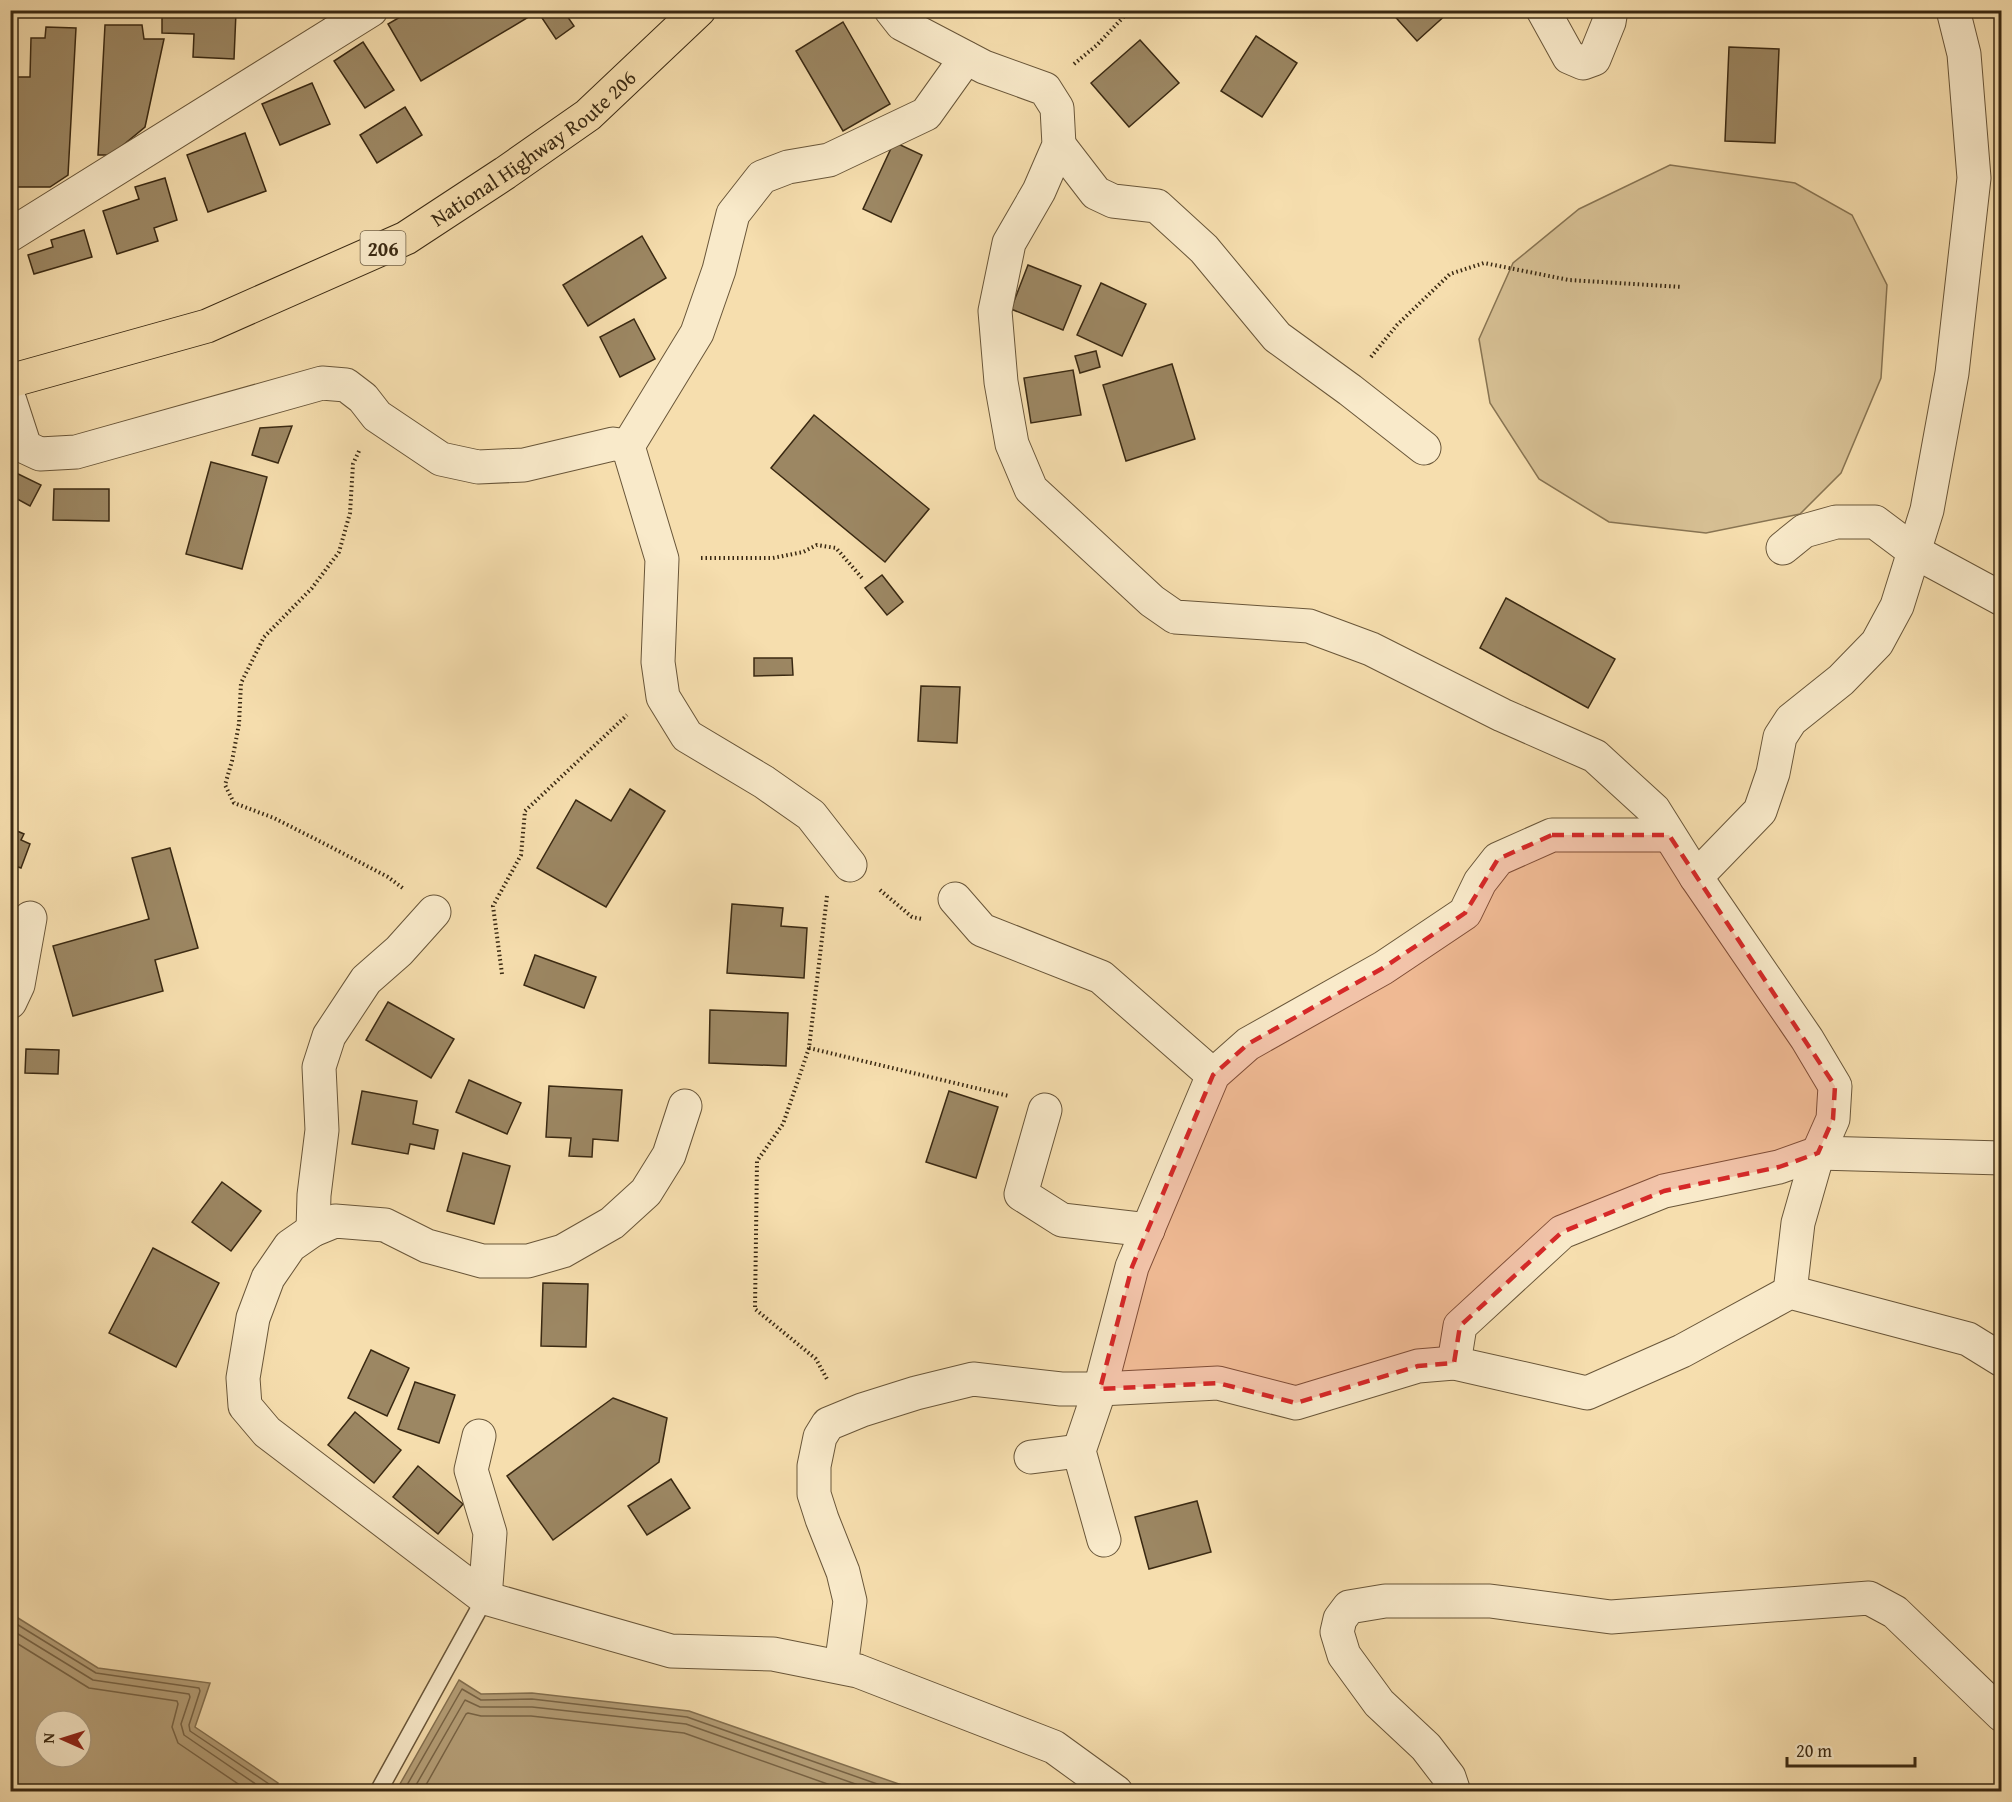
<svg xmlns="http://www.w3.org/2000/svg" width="2012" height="1802" font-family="'Gentium Book Plus',serif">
<rect width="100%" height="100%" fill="#f6deae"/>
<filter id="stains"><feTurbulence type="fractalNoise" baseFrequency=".00333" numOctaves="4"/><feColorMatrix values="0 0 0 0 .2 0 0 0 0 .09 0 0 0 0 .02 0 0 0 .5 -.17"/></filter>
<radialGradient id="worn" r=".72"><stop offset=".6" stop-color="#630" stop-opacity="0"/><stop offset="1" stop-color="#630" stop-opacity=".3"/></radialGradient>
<path fill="#d6bf93" stroke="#887452" stroke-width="1.5" d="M 1670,165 L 1795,183 L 1852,215 L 1887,285 L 1881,378 L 1841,473 L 1800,514 L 1706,533 L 1609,522 L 1539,479 L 1490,403 L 1479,339 L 1513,263 L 1579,209 Z"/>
<g fill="#b6a079" stroke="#847050" stroke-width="1.5" fill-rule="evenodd">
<path d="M 10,1613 L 98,1668 L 210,1683 L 195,1727 L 278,1783 L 274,1791 L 11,1791 ZM 45,1721 L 81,1721 L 81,1757 L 45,1757 Z"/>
<path d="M 459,1680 L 481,1694 L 532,1693 L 689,1711 L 919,1791 L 396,1791 Z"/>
</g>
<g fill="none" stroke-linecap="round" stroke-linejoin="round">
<g stroke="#786446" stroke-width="1.5">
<path d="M 10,1620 L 96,1673 L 199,1688 L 200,1691 L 189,1725 L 190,1731 L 269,1784 L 269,1792"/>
<path d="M 10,1629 L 93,1680 L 189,1694 L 190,1697 L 181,1724 L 184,1735 L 260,1787 L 262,1792"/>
<path d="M 10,1639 L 89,1688 L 177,1701 L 178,1704 L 172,1727 L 178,1743 L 250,1792"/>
<path d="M 403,1792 L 462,1689 L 481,1700 L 532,1699 L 687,1717 L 900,1792"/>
<path d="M 412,1792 L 465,1700 L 480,1707 L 532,1707 L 686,1724 L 878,1792"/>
<path d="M 422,1792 L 466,1714 L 468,1713 L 481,1716 L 531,1716 L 684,1733 L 850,1792"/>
</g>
</g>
<g fill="#9c8763" stroke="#3a2912" stroke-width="1.5">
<path d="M 134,10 L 236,12 L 234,59 L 193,57 L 194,34 L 162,33 L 162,17 L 133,17 Z"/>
<path d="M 274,10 L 331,10 L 275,16 Z"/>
<path d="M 412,10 L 523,10 L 527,18 L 421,81 L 388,24 Z"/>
<path d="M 546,10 L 563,10 L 574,26 L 556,39 L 540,15 Z"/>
<path d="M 1389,10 L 1447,10 L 1449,12 L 1417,41 Z"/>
<path d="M 843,22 L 890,104 L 843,131 L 796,51 Z"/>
<path d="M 105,25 L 142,25 L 144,39 L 164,39 L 145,127 L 111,155 L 98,155 Z"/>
<path d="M 46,27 L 76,28 L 68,175 L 50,187 L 13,187 L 16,77 L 30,77 L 31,38 L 45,38 Z"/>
<path d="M 1256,36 L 1297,63 L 1262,117 L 1221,91 Z"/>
<path d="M 1140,40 L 1179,83 L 1129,127 L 1091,83 Z"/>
<path d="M 363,42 L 394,90 L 365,108 L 334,61 Z"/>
<path d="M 1729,47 L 1779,49 L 1775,143 L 1725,141 Z"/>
<path d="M 312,83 L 330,124 L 280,145 L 262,104 Z"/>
<path d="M 405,107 L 422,135 L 377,163 L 360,135 Z"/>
<path d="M 245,133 L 266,191 L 208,212 L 187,155 Z"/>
<path d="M 894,142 L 922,155 L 891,222 L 863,209 Z"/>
<path d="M 165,178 L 177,220 L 154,228 L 158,241 L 117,254 L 103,211 L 139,199 L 135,187 Z"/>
<path d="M 84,230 L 92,257 L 34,274 L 28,255 L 53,247 L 51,240 Z"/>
<path d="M 642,236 L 666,278 L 588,326 L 563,285 Z"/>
<path d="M 1028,265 L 1081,286 L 1063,330 L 1011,309 Z"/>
<path d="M 1101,283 L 1146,304 L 1122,356 L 1077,335 Z"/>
<path d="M 634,319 L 655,359 L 620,377 L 600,337 Z"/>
<path d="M 1096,351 L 1100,367 L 1080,373 L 1075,356 Z"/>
<path d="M 1172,364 L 1195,439 L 1126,461 L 1103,385 Z"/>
<path d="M 1073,370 L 1081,415 L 1031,423 L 1024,378 Z"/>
<path d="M 814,415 L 929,509 L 885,562 L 771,468 Z"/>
<path d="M 292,426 L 278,463 L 252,455 L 260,428 Z"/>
<path d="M 211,462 L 267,477 L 242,569 L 186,554 Z"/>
<path d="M 10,470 L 41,485 L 30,506 L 10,495 Z"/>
<path d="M 54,489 L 109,489 L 109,521 L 53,520 Z"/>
<path d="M 882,575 L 903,602 L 887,615 L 865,588 Z"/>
<path d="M 1506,598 L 1615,659 L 1588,708 L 1480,648 Z"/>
<path d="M 754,658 L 792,658 L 793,675 L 754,676 Z"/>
<path d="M 921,686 L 960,687 L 957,743 L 918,741 Z"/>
<path d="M 630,789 L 665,811 L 606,907 L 537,868 L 576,800 L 611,821 Z"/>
<path d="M 10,828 L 24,834 L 21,840 L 30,844 L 21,868 L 10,864 Z"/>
<path d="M 170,848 L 198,948 L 155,960 L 163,991 L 73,1016 L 53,946 L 149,919 L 132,858 Z"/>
<path d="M 732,904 L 783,908 L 781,926 L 807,928 L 804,978 L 727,973 Z"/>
<path d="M 10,906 L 19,910 L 10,932 Z"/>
<path d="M 535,955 L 596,977 L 584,1008 L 524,985 Z"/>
<path d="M 388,1002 L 454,1039 L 431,1078 L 366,1040 Z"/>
<path d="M 710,1010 L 788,1013 L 786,1066 L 709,1063 Z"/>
<path d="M 26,1049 L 59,1050 L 58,1074 L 25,1073 Z"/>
<path d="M 469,1080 L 521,1103 L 507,1134 L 456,1112 Z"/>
<path d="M 549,1086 L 622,1090 L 618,1141 L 593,1139 L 592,1157 L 569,1156 L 571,1138 L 546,1137 Z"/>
<path d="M 362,1091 L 417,1101 L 413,1124 L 438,1130 L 434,1149 L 410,1144 L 408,1154 L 352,1144 Z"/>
<path d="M 949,1091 L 998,1107 L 976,1178 L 926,1162 Z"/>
<path d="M 463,1153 L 510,1166 L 494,1224 L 447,1211 Z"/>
<path d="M 222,1182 L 261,1211 L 231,1251 L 192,1222 Z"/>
<path d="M 153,1248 L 219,1283 L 176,1367 L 109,1333 Z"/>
<path d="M 543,1283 L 588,1284 L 586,1347 L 541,1346 Z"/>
<path d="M 371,1350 L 409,1368 L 387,1416 L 348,1398 Z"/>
<path d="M 415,1382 L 455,1395 L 439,1443 L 398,1429 Z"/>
<path d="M 613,1398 L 667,1418 L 659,1462 L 553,1540 L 507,1476 Z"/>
<path d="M 355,1412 L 401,1450 L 374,1483 L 328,1445 Z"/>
<path d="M 418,1466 L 463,1504 L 438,1534 L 393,1497 Z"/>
<path d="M 671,1479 L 690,1508 L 647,1535 L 628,1506 Z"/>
<path d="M 1197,1501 L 1211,1552 L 1149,1569 L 1135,1517 Z"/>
</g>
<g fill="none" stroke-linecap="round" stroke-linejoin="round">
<g stroke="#695639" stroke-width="19">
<path id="service" d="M 378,1792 L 485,1598"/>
</g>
<g stroke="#695639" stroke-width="35">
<g id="minor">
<path d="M 891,10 L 902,24 L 984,67 L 1045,89 L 1057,108 L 1059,145 L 1039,191 L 1009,243 L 995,311 L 1001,382 L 1012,444 L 1031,489 L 1152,601 L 1175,617 L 1309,626 L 1371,649 L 1502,715 L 1595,756 L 1654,810 L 1696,877 L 1807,1039 L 1835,1086 L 1833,1119 L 1818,1153 L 1798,1223 L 1790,1292"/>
<path d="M 1543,10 L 1569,57 L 1583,63 L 1594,59 L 1609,22 L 1611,10"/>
<path d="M 1059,145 L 1096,193 L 1113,201 L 1157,206 L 1204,249 L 1277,337 L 1350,390 L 1424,448"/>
<path d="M 10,235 L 371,10"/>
<path d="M 10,401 L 25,447 L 40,454 L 76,452 L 322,383 L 346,385 L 363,398 L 377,416 L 441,459 L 478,467 L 524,465 L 613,444 L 628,446 L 697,333 L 719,270 L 733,214 L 762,177 L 788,167 L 829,160 L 926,114 L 966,58"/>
<path d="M 628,446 L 662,559 L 658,662 L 663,697 L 687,736 L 764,782 L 811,815 L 850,865"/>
<path d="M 1783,548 L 1804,531 L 1836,522 L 1875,522 L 1915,552 L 2002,599"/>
<path d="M 1696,877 L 1760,811 L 1773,773 L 1780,737 L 1791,720 L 1841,680 L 1877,643 L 1897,606 L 1927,510 L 1952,373 L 1974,178 L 1964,54 L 1953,10"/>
<path d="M 955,899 L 982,930 L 1101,977 L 1213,1075"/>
<path d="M 10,1002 L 18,985 L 30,918"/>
<path d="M 685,1106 L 669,1155 L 646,1192 L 612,1223 L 563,1251 L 528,1261 L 482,1261 L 427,1246 L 385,1225 L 335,1221 L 313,1230 L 290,1246 L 268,1278 L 253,1318 L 243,1378 L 245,1406 L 267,1432 L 485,1598 L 671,1651 L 773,1654 L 858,1671 L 1054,1747 L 1116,1792"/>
<path d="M 1045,1110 L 1021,1194 L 1062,1220 L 1148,1230"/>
<path d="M 313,1230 L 314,1195 L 322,1130 L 319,1067 L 329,1036 L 366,980 L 399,951 L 434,912"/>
<path d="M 1454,1363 L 1460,1326 L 1562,1232 L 1664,1191 L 1779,1167 L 1818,1153 L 2002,1158"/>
<path d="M 479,1436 L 471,1470 L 490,1533 L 485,1598"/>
<path d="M 1031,1457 L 1079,1451"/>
<path d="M 1104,1540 L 1079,1451 L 1100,1389 L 1132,1267 L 1213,1075 L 1248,1044 L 1383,968 L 1465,913 L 1480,882 L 1498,859 L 1552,835 L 1669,835"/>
<path d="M 841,1667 L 850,1601 L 843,1572 L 822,1519 L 814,1494 L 814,1466 L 820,1437 L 828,1424 L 862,1410 L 916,1393 L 973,1379 L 1061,1389 L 1100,1389 L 1218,1383 L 1296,1403 L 1418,1366 L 1454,1363 L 1587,1393 L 1682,1351 L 1790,1292 L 1968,1339 L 2002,1360"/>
<path d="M 1454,1792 L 1449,1777 L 1426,1747 L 1379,1703 L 1344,1655 L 1337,1632 L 1340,1619 L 1349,1607 L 1385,1601 L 1490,1601 L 1611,1617 L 1869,1598 L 1895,1612 L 2002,1715"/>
</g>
</g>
<g stroke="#3a2912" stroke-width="35">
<g id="trunk">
<path id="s1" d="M 10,381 L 207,326 L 406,238 L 505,173 L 588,115 L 699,10"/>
</g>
</g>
<g stroke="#3a2912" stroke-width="4" stroke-dasharray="1.5 3" stroke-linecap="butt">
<path d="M 1074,64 L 1097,45 L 1130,10"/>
<path d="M 1371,357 L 1397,325 L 1450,274 L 1484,263 L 1569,280 L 1682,287"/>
<path d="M 359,451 L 353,464 L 350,513 L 339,552 L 312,588 L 264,637 L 241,683 L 239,724 L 232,761 L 225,785 L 234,803 L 274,818 L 327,845 L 388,877 L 404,889"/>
<path d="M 701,558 L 773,558 L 803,552 L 817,545 L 836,548 L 862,578"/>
<path d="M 880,890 L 912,917 L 922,919"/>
<path d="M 827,896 L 809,1048 L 1009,1096"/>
<path d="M 502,974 L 493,906 L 521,855 L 525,811 L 627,715"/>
<path d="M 809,1048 L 783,1124 L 757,1161 L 755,1309 L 816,1359 L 828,1381"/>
</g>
<use href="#service" stroke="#f9eaca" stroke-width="16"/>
<use href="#minor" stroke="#f9eaca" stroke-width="33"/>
<use href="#trunk" stroke="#f6deae" stroke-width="33"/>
</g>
<path fill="#d62828" fill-opacity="0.2" stroke="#d62828" stroke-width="4.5" stroke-dasharray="12 8" stroke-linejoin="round" d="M 1552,835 L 1669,835 L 1835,1086 L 1833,1119 L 1818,1153 L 1779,1167 L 1664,1191 L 1562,1232 L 1460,1326 L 1454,1363 L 1418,1366 L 1296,1403 L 1218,1383 L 1100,1389 L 1132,1267 L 1213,1075 L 1248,1044 L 1383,968 L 1465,913 L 1498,859 Z"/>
<g text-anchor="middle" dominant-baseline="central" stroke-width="4.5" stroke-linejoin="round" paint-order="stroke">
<rect fill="#f9eaca" stroke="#736349" stroke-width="1.5" x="360.5" y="231" width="45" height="34" rx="4.5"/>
<g font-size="20" font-weight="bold" fill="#3a2912">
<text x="383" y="248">206</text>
</g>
<g font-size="21" fill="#3a2912" stroke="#f9eaca">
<text stroke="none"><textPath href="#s1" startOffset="578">National Highway Route 206</textPath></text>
</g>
</g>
<rect width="2012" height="1802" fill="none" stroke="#f6deae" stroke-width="36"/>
<rect x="12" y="12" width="1988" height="1778" fill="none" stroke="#3a2912" stroke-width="3"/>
<rect x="18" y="18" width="1976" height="1766" fill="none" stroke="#3a2912" stroke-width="1.5"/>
<g transform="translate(63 1739) rotate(273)"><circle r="28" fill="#f9eaca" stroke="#ad9d80" stroke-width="1.5"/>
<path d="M0-4.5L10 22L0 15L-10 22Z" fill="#8f2418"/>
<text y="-9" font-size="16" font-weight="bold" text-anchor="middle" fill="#3a2912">N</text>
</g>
<path d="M1787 1757v9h128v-9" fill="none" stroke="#3a2912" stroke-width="3"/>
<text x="1796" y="1757" font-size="18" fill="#3a2912" stroke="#f9eaca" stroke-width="4.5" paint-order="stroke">20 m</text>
<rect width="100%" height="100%" filter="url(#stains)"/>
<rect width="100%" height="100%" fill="url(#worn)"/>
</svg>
